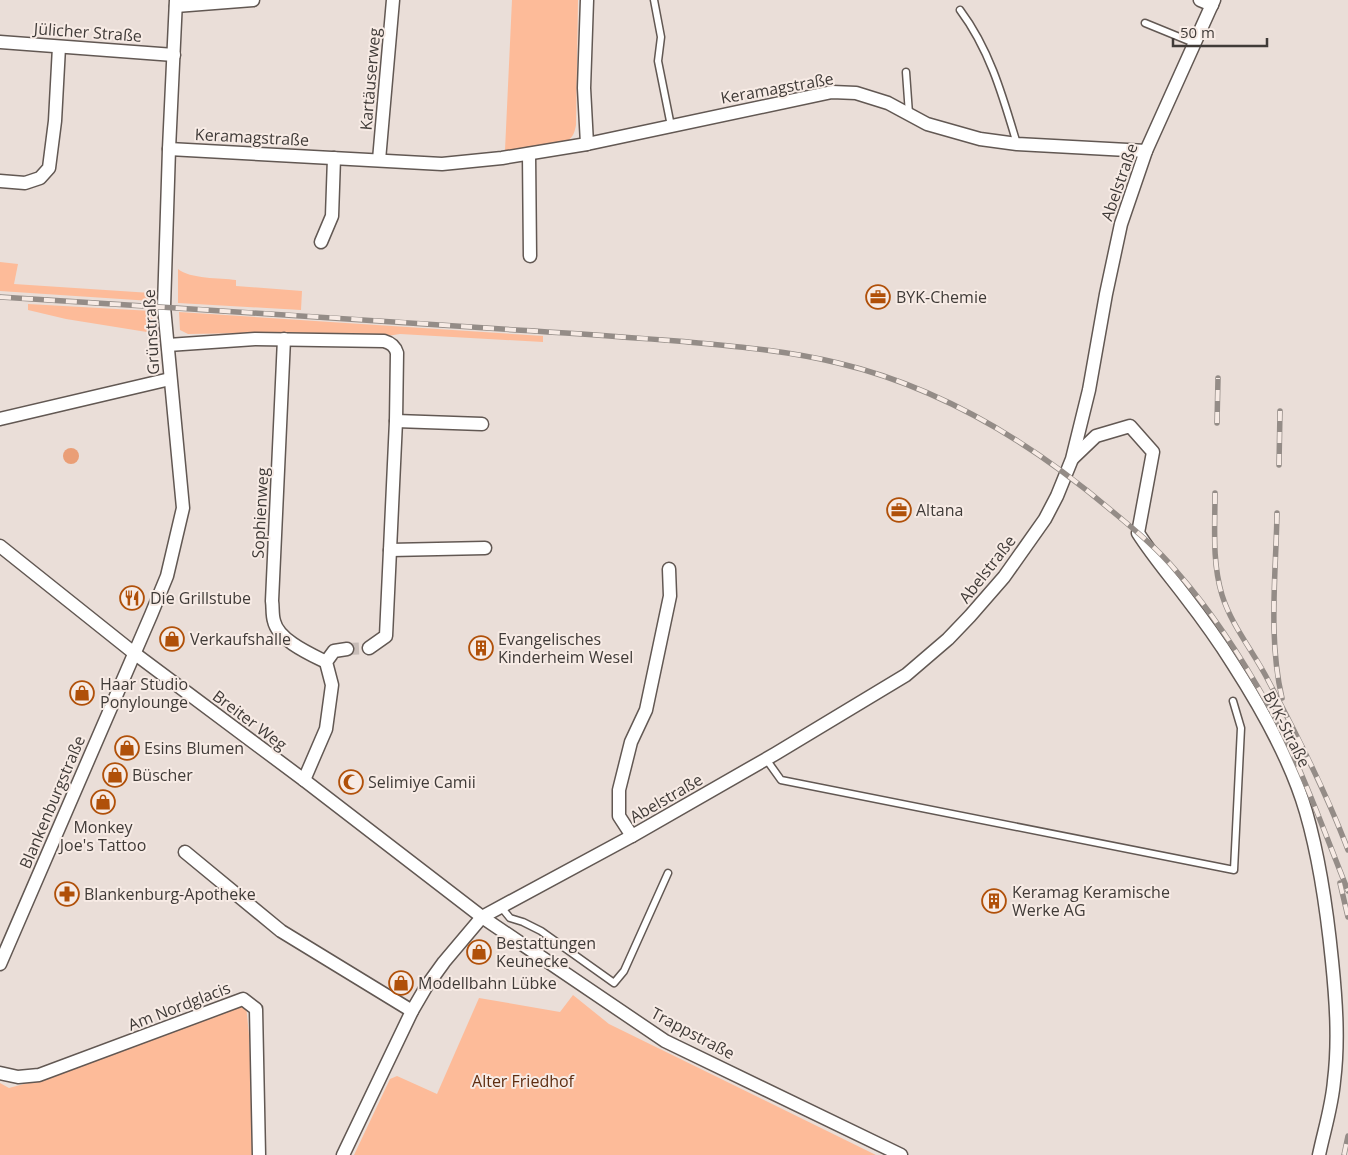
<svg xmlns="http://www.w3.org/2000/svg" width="1348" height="1155" font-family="'Open Sans',sans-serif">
<rect width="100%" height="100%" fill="#eaded8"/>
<g fill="#fdbb99">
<path d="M 512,0 L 578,0 L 576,125 C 575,131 573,138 567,141 C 554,148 520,149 505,150 Z"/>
<path d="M 0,262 L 18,264 L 14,284 L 151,293 L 151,301 L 0,291 Z"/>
<path d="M 178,269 C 190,279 220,278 236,280 L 236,286 L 302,291 L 301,310 L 178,303 Z"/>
<path d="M 28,304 L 152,311 L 153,333 L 66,319 L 28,310 Z"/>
<path d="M 179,312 L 543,336 L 543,342 L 400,334 L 387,336 L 251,333 L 188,334 L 180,330 Z"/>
<path d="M 573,995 L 609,1024 L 876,1155 L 354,1155 L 390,1079 L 397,1076 L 437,1094 L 479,998 L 560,1012 Z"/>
<path d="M 246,1005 L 249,1035 L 255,1155 L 0,1155 L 0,1083 L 9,1088 C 90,1068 166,1032 246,1005 Z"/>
</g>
<circle fill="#ea9e76" cx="71" cy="456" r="8"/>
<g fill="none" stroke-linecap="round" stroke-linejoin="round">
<path stroke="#c8bdb8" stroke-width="12" stroke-dasharray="12 6" stroke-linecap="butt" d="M 347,649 L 369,648"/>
<g stroke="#625853" stroke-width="9">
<g id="lane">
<path d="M 654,0 L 661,37 L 658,61 L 671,126"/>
<path d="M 960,10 C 990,50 1003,97 1017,144"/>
<path d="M 1145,23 L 1194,43"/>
<path d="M 906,72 L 909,114"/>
<path d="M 766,759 L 781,780 L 1234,870 L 1241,728 L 1233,701"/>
<path d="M 501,907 L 510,918 L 523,922 L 541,931 L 614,983 L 624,971 L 668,873"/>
</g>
</g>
<g stroke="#625853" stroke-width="15">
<g id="street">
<path d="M 587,0 L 584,88 L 587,144"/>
<path d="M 1200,0 L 1212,5"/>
<path d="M 176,6 L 253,0"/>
<path d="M 0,42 L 174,55"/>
<path d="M 169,149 L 442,164 L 502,158 L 587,144 L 832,92 L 856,93 L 888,103 L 927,124 L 980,139 L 1017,144 L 1146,151"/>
<path d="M 529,154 L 530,256"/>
<path d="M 379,160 L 393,0"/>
<path d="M 0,181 L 25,183 L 40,178 L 49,168 L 55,121 L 59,47"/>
<path d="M 321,242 L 332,216 L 334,158"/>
<path d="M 284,339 L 272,601 C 273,607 272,615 274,621 C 278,640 310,654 326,662"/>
<path d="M 168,345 L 255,339 L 384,341 C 391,343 395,346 397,353 L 396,421 L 386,636 L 369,648"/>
<path d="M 0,419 L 170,379"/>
<path d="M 396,421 L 482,424"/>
<path d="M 1073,458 L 1096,436 L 1130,426 L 1153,452 L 1138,533 C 1152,555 1169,575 1185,596 C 1202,618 1218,640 1233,664 C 1262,709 1291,760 1306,812 C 1320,860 1327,911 1332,961 C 1336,1000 1339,1041 1334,1081 C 1332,1106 1324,1131 1319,1155"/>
<path d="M 0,546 L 134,653 L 304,780 L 482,917 L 665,1041 L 901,1155"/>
<path d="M 390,550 L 485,548"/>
<path d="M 304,780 L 326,729 L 332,685 L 326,662 L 334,651 L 347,649"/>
<path d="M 632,836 L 619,816 L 619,790 L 631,742 L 646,710 L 670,596 L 669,569"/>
<path d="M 185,852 L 281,931 L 412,1011"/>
<path d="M 0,964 L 151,615 L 167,576 L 183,508 L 164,307 L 169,149 L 176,0"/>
<path d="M 0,1073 L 18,1077 L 39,1075 L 243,999 L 256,1009 L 259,1155"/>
<path d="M 343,1155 L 412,1011 L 426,987 L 444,962 L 482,917 L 632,836 L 775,754 L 906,675 L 948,639 L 970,616 L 1004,577 L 1045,519 L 1057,496 L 1072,459 L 1089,390 L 1106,294 L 1121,224 L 1146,151 L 1214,0"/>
</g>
</g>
<use href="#lane" stroke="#fff" stroke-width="6"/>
<use href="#street" stroke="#fff" stroke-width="12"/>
<g stroke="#948c87" stroke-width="5.5">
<g id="rail">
<path d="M 0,297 C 172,308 344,318 516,330 C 570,333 624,337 677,341 C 731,346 785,350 838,363 C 940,387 1032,443 1112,511 C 1135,530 1158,549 1177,572 C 1214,614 1245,663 1272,712 C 1302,769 1324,831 1348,891"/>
<path d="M 1217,423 L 1218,378"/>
<path d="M 1279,465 L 1280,411"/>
<path d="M 1215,493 C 1215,527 1212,562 1222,595 C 1232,627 1254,652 1269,682 C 1297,735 1327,794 1348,850"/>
<path d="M 1277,513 C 1276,574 1268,638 1282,698"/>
<path d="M 1340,883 L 1348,917"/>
<path d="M 1344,1155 L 1348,1136"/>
</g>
</g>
<use href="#rail" stroke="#f7ebe5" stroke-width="4" stroke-dasharray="11" stroke-linecap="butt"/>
</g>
<defs>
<g id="office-ring" transform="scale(1.25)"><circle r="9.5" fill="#f7ebe5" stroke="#b05009" stroke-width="1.5"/><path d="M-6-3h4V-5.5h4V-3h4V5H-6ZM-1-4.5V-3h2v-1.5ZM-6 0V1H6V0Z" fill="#b05009"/></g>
<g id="restaurant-ring" transform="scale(1.25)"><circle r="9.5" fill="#f7ebe5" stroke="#b05009" stroke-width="1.5"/><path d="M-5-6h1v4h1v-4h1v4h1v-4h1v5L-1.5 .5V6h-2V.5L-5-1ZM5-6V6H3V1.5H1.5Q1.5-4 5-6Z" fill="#b05009"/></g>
<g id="shop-ring" transform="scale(1.25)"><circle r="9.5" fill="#f7ebe5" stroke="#b05009" stroke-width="1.5"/><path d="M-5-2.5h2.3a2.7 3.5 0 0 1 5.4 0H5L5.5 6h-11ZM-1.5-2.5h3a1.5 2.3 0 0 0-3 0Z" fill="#b05009"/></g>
<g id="building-ring" transform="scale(1.25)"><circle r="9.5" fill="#f7ebe5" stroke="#b05009" stroke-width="1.5"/><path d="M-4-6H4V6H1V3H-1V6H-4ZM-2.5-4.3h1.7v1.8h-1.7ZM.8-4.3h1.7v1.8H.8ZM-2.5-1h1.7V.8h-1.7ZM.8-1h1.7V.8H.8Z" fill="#b05009"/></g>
<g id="mosque-ring" transform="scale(1.25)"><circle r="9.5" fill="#f7ebe5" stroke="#b05009" stroke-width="1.5"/><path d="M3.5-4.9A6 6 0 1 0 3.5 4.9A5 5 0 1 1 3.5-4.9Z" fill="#b05009"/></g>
<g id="pharmacy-ring" transform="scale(1.25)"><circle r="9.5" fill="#f7ebe5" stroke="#b05009" stroke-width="1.5"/><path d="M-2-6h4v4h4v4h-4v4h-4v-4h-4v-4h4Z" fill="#b05009"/></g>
</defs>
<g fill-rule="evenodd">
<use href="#office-ring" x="878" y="297"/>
<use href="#office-ring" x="899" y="510"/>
<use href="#restaurant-ring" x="132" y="598"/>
<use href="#shop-ring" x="172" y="639"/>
<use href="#building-ring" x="481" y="648"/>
<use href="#shop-ring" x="82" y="693"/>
<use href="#shop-ring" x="127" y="748"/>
<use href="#shop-ring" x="115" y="775"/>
<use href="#mosque-ring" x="351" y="782"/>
<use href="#shop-ring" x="103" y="802"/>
<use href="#pharmacy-ring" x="67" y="894"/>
<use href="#building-ring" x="994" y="901"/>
<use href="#shop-ring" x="479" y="952"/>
<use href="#shop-ring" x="401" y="983"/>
</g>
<g text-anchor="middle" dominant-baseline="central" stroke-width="4" stroke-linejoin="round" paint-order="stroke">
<g font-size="16" fill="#403b38" stroke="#f7ebe5">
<text transform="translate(88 32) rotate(4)">Jülicher Straße</text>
<text transform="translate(370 79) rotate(-85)">Kartäuserweg</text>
<text transform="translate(777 88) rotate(-10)">Keramagstraße</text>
<text transform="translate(252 137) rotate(3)">Keramagstraße</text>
<text transform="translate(1119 182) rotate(-71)">Abelstraße</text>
<text transform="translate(151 332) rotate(-93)">Grünstraße</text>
<text transform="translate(260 513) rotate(-87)">Sophienweg</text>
<text transform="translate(987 569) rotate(-52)">Abelstraße</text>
<text transform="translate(250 720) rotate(37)">Breiter Weg</text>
<text transform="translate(1287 729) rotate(63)">BYK-Straße</text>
<text transform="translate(666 798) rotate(-30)">Abelstraße</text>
<text transform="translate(52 802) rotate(-67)">Blankenburgstraße</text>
<text transform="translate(179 1006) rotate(-21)">Am Nordglacis</text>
<text transform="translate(693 1033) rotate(28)">Trappstraße</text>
</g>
<g font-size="16" fill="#403b38" stroke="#f7ebe5" text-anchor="start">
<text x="896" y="297">BYK-Chemie</text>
<text x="916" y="510">Altana</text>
<text x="150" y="598">Die Grillstube</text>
<text x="190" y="639">Verkaufshalle</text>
<text x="498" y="639">Evangelisches<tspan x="498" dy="18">Kinderheim Wesel</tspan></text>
<text x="100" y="684">Haar Studio<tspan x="100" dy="18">Ponylounge</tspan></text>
<text x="144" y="748">Esins Blumen</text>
<text x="132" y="775">Büscher</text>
<text x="368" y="782">Selimiye Camii</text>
<text x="103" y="827" text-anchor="middle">Monkey<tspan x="103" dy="18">Joe's Tattoo</tspan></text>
<text x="1012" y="892">Keramag Keramische<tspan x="1012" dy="18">Werke AG</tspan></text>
<text x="84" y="894">Blankenburg-Apotheke</text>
<text x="496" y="943">Bestattungen<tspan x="496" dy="18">Keunecke</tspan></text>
<text x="418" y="983">Modellbahn Lübke</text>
</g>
<g font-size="16" fill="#5e2d10" stroke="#f7ebe5">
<text x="523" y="1081">Alter Friedhof</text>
</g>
</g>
<path d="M1173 38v8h94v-8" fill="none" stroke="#403b38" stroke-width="2.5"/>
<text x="1180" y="38" font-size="15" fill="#403b38" stroke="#f7ebe5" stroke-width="4" paint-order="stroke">50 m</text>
</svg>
